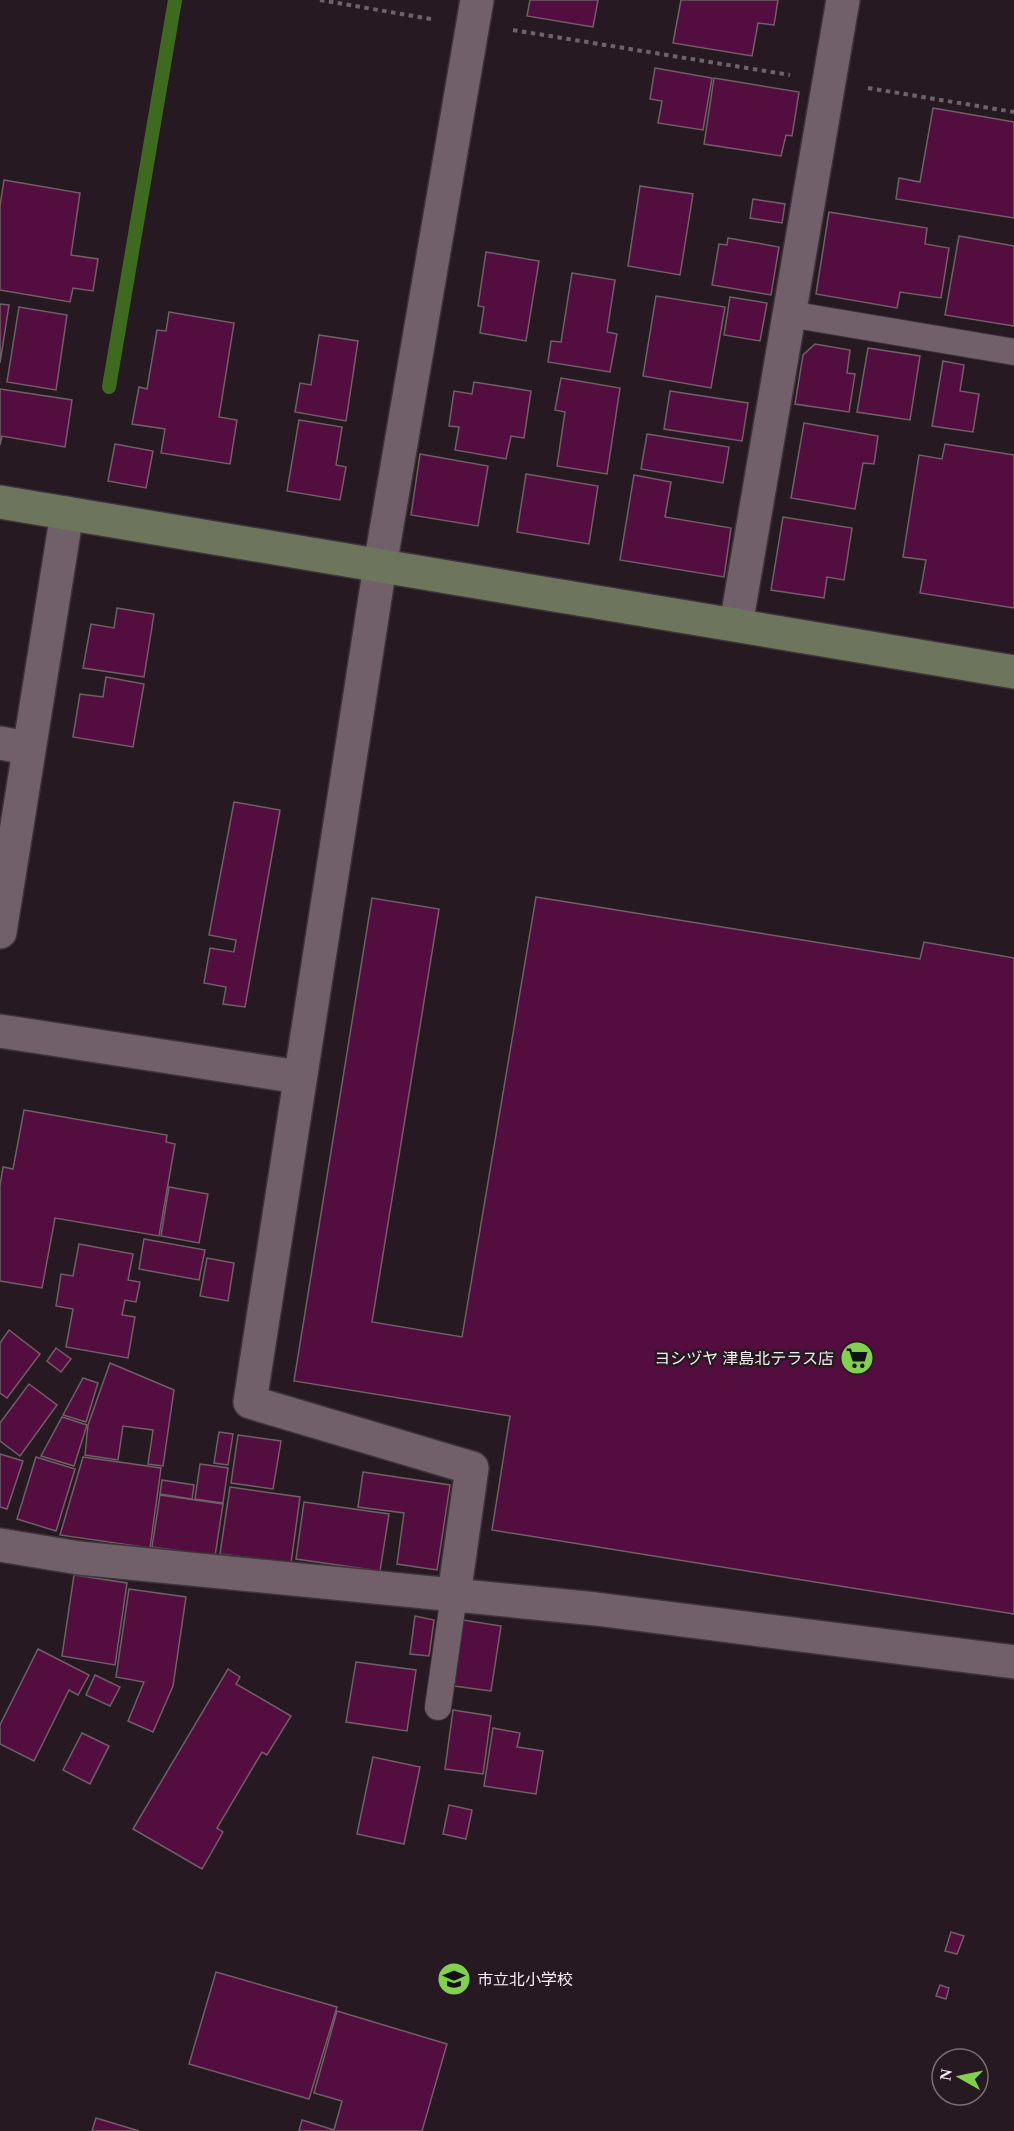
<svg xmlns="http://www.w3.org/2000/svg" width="1014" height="2131" font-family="'Times New Roman','Noto Sans JP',serif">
<rect width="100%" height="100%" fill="#271921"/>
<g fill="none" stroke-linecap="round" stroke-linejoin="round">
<path stroke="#3e6a20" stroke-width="14" d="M 109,387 L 175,0"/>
</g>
<g fill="#530d3e" stroke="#705f68" stroke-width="1.5">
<path d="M 530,0 L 598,0 L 593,27 L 527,16 Z"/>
<path d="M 681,0 L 778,0 L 774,25 L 758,23 L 752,56 L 673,43 Z"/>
<path d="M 655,68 L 712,78 L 703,130 L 658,123 L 662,101 L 650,99 Z"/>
<path d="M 714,78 L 799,92 L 792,136 L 786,135 L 781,156 L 704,144 Z"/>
<path d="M 933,108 L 1014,122 L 1014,218 L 896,199 L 899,178 L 920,182 Z"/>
<path d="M 4,180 L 80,193 L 71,255 L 98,259 L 93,291 L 73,288 L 70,302 L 0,290 L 0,206 Z"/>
<path d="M 640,186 L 693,194 L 680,275 L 628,266 Z"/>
<path d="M 753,199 L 785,204 L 782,223 L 750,218 Z"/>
<path d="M 829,212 L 927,228 L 925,244 L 949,248 L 941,298 L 900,292 L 897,308 L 816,294 Z"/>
<path d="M 959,236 L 1014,246 L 1014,326 L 945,315 Z"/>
<path d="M 728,238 L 779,247 L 771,295 L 712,285 L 719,244 L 727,245 Z"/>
<path d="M 486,252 L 539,261 L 526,341 L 480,333 L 484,307 L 478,306 Z"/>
<path d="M 572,273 L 615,280 L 607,332 L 617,334 L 610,372 L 548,362 L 551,341 L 561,342 Z"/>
<path d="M 656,296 L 725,307 L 711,388 L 643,376 Z"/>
<path d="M 730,297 L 767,303 L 760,341 L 724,335 Z"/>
<path d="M 0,304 L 9,305 L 0,363 Z"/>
<path d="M 19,307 L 67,315 L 56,390 L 7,382 Z"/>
<path d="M 169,312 L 234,323 L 219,417 L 237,420 L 230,464 L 161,453 L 165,429 L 132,424 L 139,387 L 147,389 L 157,330 L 166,331 Z"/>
<path d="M 319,335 L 358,341 L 346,421 L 295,412 L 300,383 L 311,385 Z"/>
<path d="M 815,344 L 850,350 L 847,373 L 855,374 L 849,412 L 795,404 L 803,355 Z"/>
<path d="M 868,348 L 920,356 L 910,420 L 857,412 Z"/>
<path d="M 943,361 L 964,365 L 960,391 L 979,394 L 973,432 L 932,426 Z"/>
<path d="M 561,378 L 620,388 L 607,474 L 557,466 L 565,412 L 555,410 Z"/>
<path d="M 474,382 L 531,391 L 524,438 L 511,436 L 506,459 L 455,450 L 459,427 L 449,426 L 454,391 L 472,394 Z"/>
<path d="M 0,389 L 72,400 L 65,447 L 2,436 L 0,445 Z"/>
<path d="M 670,391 L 748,403 L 742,441 L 664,429 Z"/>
<path d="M 299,420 L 342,427 L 336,465 L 346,467 L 340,500 L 287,491 Z"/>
<path d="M 804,423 L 878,436 L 874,464 L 863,463 L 855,509 L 791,498 Z"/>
<path d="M 647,434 L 729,447 L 723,483 L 641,469 Z"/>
<path d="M 115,444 L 153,451 L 146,488 L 108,481 Z"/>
<path d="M 945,444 L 1014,455 L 1014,608 L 920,593 L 926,560 L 903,557 L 919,455 L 942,459 Z"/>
<path d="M 420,454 L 488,466 L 478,526 L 411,515 Z"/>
<path d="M 526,474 L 598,486 L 589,544 L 517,532 Z"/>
<path d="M 634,475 L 671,482 L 665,517 L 731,528 L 724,577 L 620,560 Z"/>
<path d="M 783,517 L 852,528 L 844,580 L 827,577 L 824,598 L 771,590 Z"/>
<path d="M 117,608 L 154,614 L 144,677 L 83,668 L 91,624 L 114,628 Z"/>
<path d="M 106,677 L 144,684 L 133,747 L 73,737 L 80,694 L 103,697 Z"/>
<path d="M 234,802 L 280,810 L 245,1007 L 223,1004 L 226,987 L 204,983 L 210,948 L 234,952 L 236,940 L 209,935 Z"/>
<path d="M 536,897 L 920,959 L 924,942 L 1014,958 L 1014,1614 L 492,1530 L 510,1416 L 294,1381 L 372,898 L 439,909 L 372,1322 L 462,1337 Z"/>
<path d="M 24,1110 L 167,1135 L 166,1142 L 175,1144 L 159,1236 L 55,1218 L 42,1288 L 0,1281 L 0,1186 L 3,1167 L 13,1169 Z"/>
<path d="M 169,1187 L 208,1194 L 199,1243 L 161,1236 Z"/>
<path d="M 144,1239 L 205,1250 L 199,1280 L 139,1269 Z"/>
<path d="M 79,1244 L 133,1254 L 128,1280 L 140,1282 L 136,1302 L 125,1300 L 122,1315 L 135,1317 L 128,1358 L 66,1347 L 73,1309 L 56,1306 L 61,1274 L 73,1276 Z"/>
<path d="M 207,1258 L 234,1263 L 228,1301 L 200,1296 Z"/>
<path d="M 9,1330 L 40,1354 L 7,1398 L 0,1393 L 0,1343 Z"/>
<path d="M 56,1348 L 71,1359 L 61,1372 L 47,1361 Z"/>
<path d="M 110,1363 L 174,1390 L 163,1466 L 148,1464 L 153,1430 L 123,1426 L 118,1460 L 85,1455 L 88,1425 Z"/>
<path d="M 83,1378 L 98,1383 L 86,1422 L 63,1415 Z"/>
<path d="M 29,1384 L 57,1405 L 20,1456 L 0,1441 L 0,1423 Z"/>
<path d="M 62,1417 L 87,1425 L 74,1466 L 41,1456 Z"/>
<path d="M 219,1432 L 233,1434 L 228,1465 L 214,1463 Z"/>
<path d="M 238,1435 L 281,1441 L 273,1489 L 231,1483 Z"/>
<path d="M 0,1454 L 23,1461 L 7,1509 L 0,1507 Z"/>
<path d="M 36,1457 L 75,1469 L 56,1531 L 17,1519 Z"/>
<path d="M 83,1457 L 161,1468 L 150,1548 L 60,1535 Z"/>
<path d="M 200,1464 L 228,1468 L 223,1503 L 195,1499 Z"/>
<path d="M 363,1472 L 450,1485 L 437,1570 L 397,1564 L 404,1513 L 358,1507 Z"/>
<path d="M 162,1480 L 194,1485 L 192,1499 L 160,1494 Z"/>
<path d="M 230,1487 L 300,1497 L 291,1563 L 220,1554 Z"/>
<path d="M 160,1495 L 223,1504 L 215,1556 L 152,1547 Z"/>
<path d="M 304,1502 L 389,1514 L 380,1571 L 296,1559 Z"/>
<path d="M 74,1575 L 127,1583 L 115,1665 L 62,1656 Z"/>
<path d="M 129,1589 L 186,1597 L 173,1686 L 153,1732 L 128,1721 L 144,1682 L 116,1677 Z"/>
<path d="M 415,1616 L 434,1620 L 429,1656 L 410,1654 Z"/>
<path d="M 463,1620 L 501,1626 L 491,1691 L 454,1686 Z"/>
<path d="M 38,1649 L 89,1675 L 78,1695 L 69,1690 L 34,1761 L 0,1744 L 0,1725 Z"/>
<path d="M 356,1662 L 416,1670 L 407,1731 L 346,1722 Z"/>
<path d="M 228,1669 L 240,1677 L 236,1684 L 291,1716 L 267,1755 L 262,1752 L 217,1828 L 223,1832 L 202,1869 L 133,1829 Z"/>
<path d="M 95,1675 L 120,1687 L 110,1706 L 86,1695 Z"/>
<path d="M 453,1710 L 491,1716 L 483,1774 L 445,1769 Z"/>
<path d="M 493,1728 L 520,1733 L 517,1747 L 543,1751 L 536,1794 L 484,1786 Z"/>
<path d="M 82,1733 L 109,1746 L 90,1784 L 63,1770 Z"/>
<path d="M 373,1757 L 420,1767 L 404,1844 L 357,1834 Z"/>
<path d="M 449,1805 L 472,1810 L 466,1839 L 443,1834 Z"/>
<path d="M 951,1932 L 964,1936 L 957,1954 L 945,1951 Z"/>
<path d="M 216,1972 L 337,2007 L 309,2099 L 189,2064 Z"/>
<path d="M 940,1985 L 949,1988 L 946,1999 L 936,1996 Z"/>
<path d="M 337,2011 L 447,2044 L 422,2131 L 299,2131 L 302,2120 L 334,2130 L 342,2101 L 314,2093 Z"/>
<path d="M 96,2118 L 139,2131 L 92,2131 Z"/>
</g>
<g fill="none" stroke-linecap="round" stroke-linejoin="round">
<g stroke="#3d3339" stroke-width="28">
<g id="lane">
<path d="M 789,314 L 1014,352"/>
<path d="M 438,1707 L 454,1595"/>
</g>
</g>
<g stroke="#3d3339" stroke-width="36">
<g id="street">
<path d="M 736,625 L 843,0"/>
<path d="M 0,743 L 29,748"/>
<path d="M 0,932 L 67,513"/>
<path d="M 0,1031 L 299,1077"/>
<path d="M 0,1545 L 79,1558 L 596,1609 L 1014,1662"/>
<path d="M 454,1595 L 472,1468 L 250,1402 L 380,566 L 477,0"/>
</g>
</g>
<g stroke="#3d3339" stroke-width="36">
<path id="secondary" d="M 0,502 L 1014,672"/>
</g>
<g stroke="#6f636a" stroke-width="4" stroke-dasharray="4.5 4.5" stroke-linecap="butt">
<path d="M 320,0 L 431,19"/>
<path d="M 513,30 L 790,75"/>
<path d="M 868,88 L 1014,112"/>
</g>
<use href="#lane" stroke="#71606a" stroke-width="26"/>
<use href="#street" stroke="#71606a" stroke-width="33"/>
<use href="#secondary" stroke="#6e755d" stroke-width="33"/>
</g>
<defs>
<g id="supermarket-disc" transform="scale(1.725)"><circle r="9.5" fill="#83d04e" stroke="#271921"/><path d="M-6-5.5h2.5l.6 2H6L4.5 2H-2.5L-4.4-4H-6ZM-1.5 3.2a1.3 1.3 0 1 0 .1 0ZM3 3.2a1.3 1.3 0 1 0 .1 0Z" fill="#111"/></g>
<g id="school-disc" transform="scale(1.725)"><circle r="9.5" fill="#83d04e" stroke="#271921"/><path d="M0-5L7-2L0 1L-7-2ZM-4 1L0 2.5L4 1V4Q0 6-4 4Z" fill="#111"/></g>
</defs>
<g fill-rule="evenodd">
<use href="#supermarket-disc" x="857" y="1358"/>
<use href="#school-disc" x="454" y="1979"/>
</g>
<g text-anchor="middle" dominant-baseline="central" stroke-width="5" stroke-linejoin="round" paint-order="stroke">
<g font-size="16" fill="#f6ecf1" stroke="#271921" text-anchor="end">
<text x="834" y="1358">ヨシヅヤ 津島北テラス店</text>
<text x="477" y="1979" text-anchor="start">市立北小学校</text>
</g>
</g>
<g transform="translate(960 2077) rotate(279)"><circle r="28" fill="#271921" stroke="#7a6d74" stroke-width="1.5"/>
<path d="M0-4.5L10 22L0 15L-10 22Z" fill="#83d04e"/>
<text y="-9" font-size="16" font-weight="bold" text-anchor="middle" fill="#f6ecf1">N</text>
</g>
</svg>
